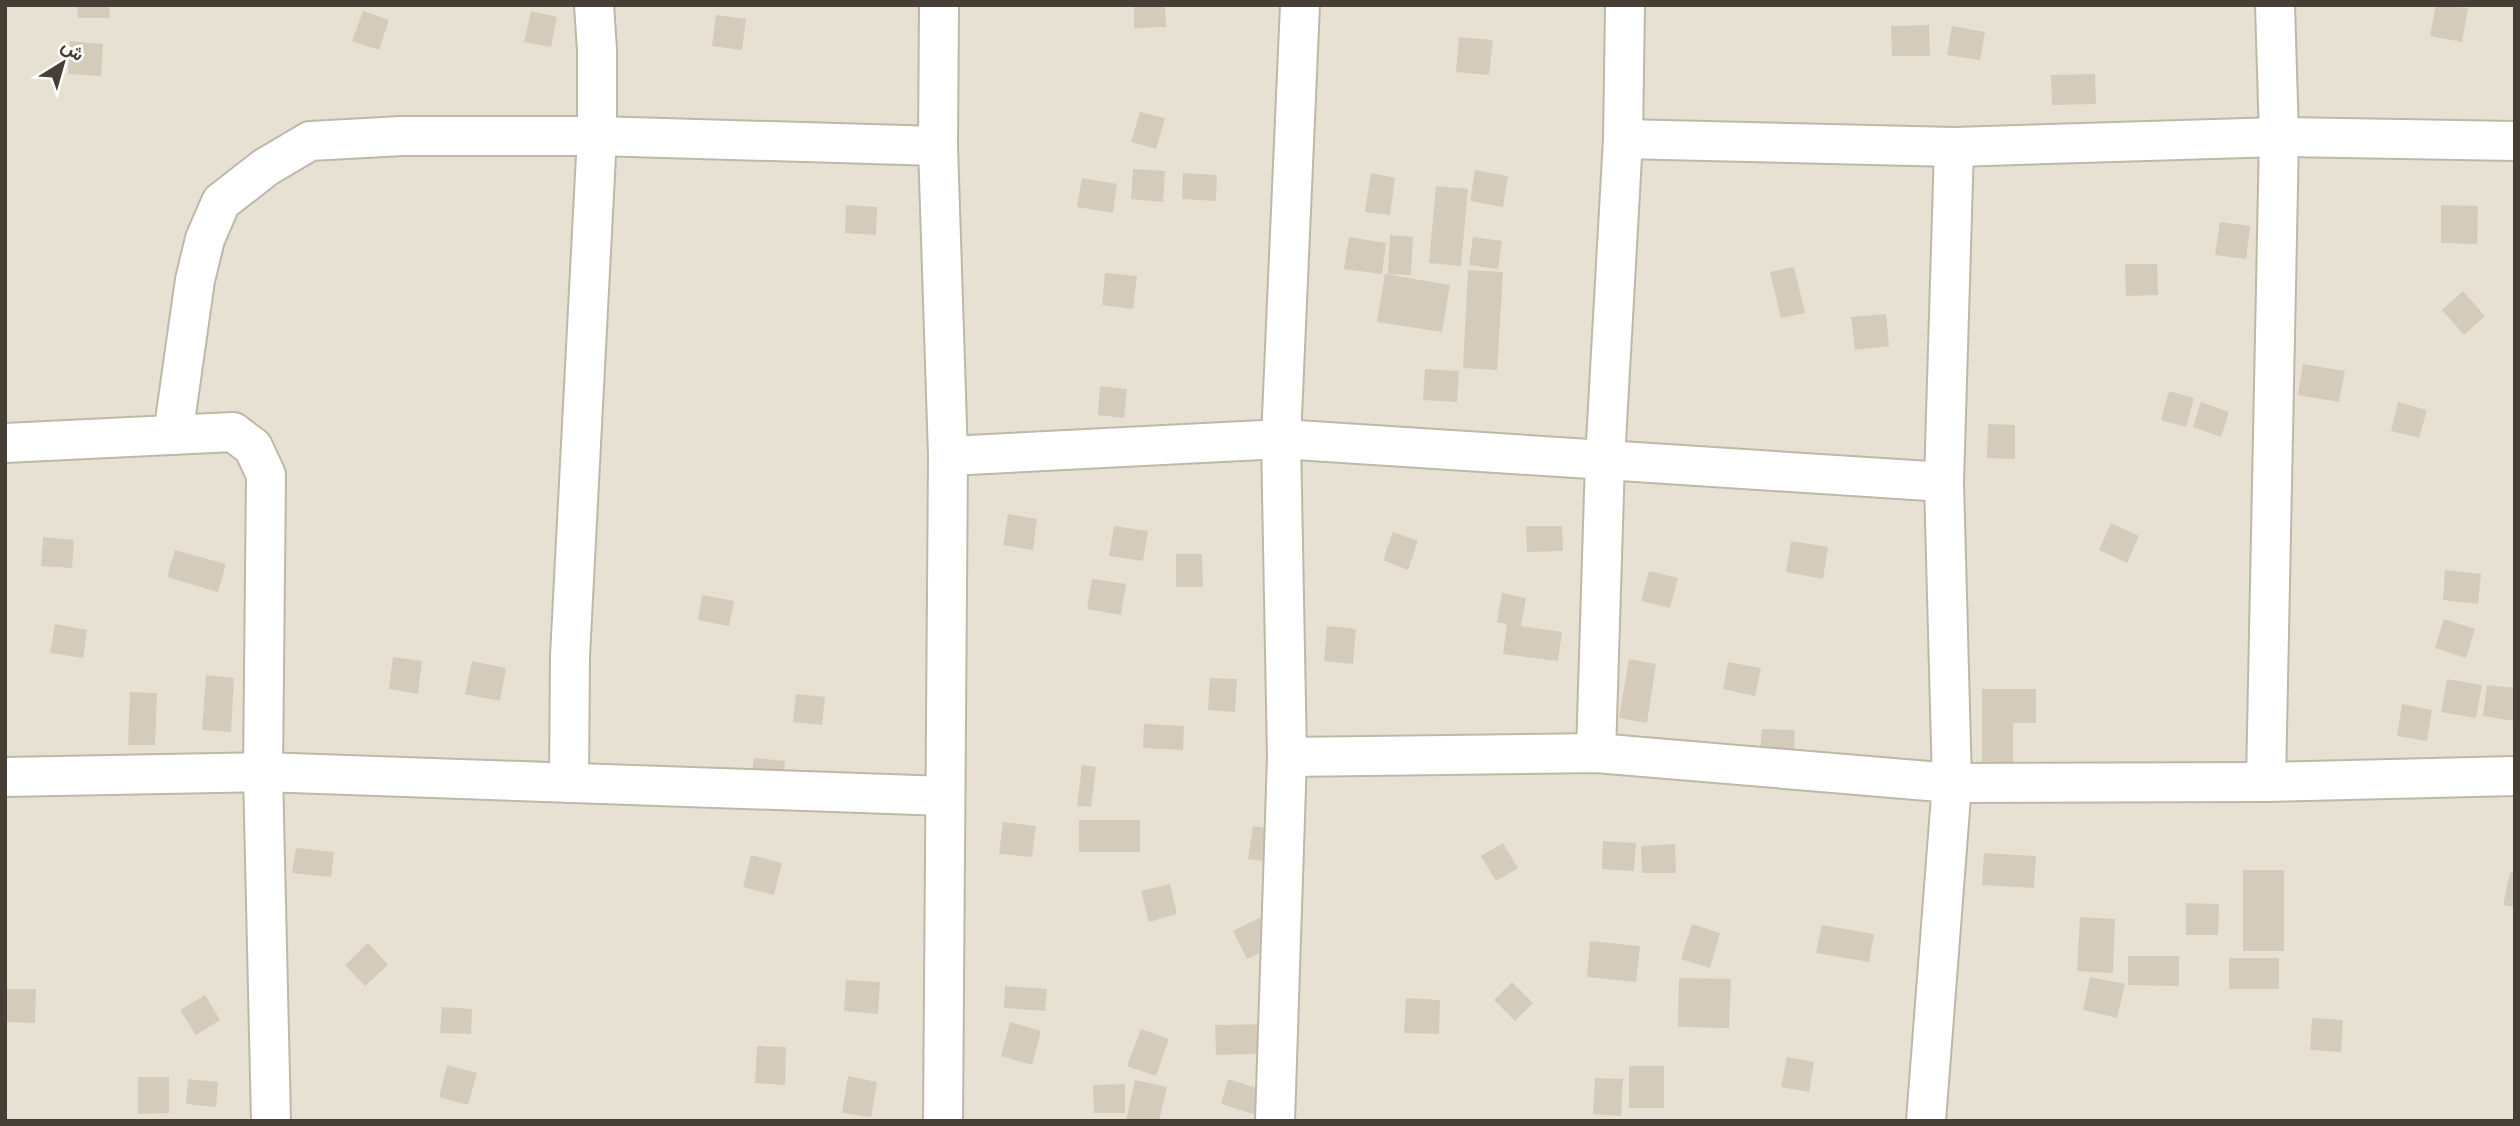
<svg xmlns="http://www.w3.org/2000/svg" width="2520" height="1126" font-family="Roboto,Vazirmatn,sans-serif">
<rect width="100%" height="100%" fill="#f3efe6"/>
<rect fill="#e7e1d4" x="5" y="5" width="2510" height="1116"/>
<g fill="#d5cbbb">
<path d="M 77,5 L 109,5 L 110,18 L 78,18 Z"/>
<path d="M 1134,5 L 1165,5 L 1166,27 L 1134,28 Z"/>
<path d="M 2436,5 L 2468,8 L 2462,42 L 2430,36 Z"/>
<path d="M 363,11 L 389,20 L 379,50 L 352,41 Z"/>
<path d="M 531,11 L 557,17 L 551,47 L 524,42 Z"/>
<path d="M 716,15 L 746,19 L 742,50 L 712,46 Z"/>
<path d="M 1929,25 L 1930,56 L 1892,56 L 1891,26 Z"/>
<path d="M 1952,26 L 1985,32 L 1980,60 L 1947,55 Z"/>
<path d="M 1459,37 L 1493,40 L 1489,75 L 1456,72 Z"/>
<path d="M 70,41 L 103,44 L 101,76 L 68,74 Z"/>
<path d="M 2095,74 L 2096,104 L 2052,105 L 2051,75 Z"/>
<path d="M 1140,112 L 1165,118 L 1156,149 L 1131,142 Z"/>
<path d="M 1133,169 L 1165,171 L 1163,202 L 1131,199 Z"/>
<path d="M 1475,170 L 1508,176 L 1503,207 L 1470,201 Z"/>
<path d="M 1183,173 L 1217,175 L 1216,201 L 1182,199 Z"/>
<path d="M 1371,173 L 1395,178 L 1390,215 L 1365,212 Z"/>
<path d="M 1082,178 L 1117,184 L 1113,213 L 1077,207 Z"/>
<path d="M 1436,186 L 1468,189 L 1461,266 L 1429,263 Z"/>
<path d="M 846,205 L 877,207 L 876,235 L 845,233 Z"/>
<path d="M 2441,205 L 2478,206 L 2477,244 L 2441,243 Z"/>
<path d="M 2220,222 L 2250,226 L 2246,259 L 2215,255 Z"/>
<path d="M 1390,235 L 1413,237 L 1411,275 L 1388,274 Z"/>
<path d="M 1349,237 L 1386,243 L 1382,274 L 1344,269 Z"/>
<path d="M 1473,237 L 1502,241 L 1498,269 L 1469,265 Z"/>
<path d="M 2125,264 L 2157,264 L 2158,295 L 2126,296 Z"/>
<path d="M 1794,267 L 1805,313 L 1781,318 L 1770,272 Z"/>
<path d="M 1468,270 L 1503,272 L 1497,370 L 1463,368 Z"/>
<path d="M 1105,273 L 1137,276 L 1133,309 L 1102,305 Z"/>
<path d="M 1385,274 L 1450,285 L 1442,332 L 1377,322 Z"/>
<path d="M 2463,291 L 2485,316 L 2464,335 L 2442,310 Z"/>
<path d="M 1886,314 L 1889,346 L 1855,350 L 1851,317 Z"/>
<path d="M 2303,364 L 2345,371 L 2339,402 L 2298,395 Z"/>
<path d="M 1425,369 L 1459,371 L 1457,402 L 1423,400 Z"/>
<path d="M 1100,386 L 1127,389 L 1124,418 L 1098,415 Z"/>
<path d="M 2169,391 L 2194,398 L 2186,427 L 2161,420 Z"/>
<path d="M 2201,402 L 2229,412 L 2221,437 L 2193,427 Z"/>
<path d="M 2398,402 L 2427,410 L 2419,438 L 2391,431 Z"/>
<path d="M 1988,424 L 2015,425 L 2015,459 L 1987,458 Z"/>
<path d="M 1008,514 L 1037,519 L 1033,550 L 1003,545 Z"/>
<path d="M 2111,523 L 2139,536 L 2127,563 L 2099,550 Z"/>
<path d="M 1114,526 L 1148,531 L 1143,561 L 1109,556 Z"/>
<path d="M 1526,526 L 1562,526 L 1563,551 L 1527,552 Z"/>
<path d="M 1393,532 L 1418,541 L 1408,570 L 1383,560 Z"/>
<path d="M 43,537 L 74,540 L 72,568 L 41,566 Z"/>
<path d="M 1791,541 L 1828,547 L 1823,579 L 1786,572 Z"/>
<path d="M 175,550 L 226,564 L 218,592 L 167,577 Z"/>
<path d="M 1176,554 L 1202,554 L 1203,587 L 1176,587 Z"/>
<path d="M 2445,570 L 2481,574 L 2478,604 L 2443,600 Z"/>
<path d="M 1649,571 L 1678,578 L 1670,608 L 1641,601 Z"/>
<path d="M 1092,579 L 1126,584 L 1121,615 L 1087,609 Z"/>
<path d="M 1502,593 L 1526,598 L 1521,626 L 1562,632 L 1558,661 L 1503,654 L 1507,624 L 1497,622 Z"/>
<path d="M 702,595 L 734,601 L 729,626 L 698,620 Z"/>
<path d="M 2444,619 L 2475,629 L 2466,658 L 2435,648 Z"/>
<path d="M 55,624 L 87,630 L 83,658 L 50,653 Z"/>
<path d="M 1327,626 L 1356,629 L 1353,664 L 1324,661 Z"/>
<path d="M 393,657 L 422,661 L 418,694 L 389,689 Z"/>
<path d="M 1629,659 L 1656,664 L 1647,723 L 1619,718 Z"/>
<path d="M 472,661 L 506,668 L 500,701 L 465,694 Z"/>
<path d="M 1728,662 L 1761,668 L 1755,696 L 1723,689 Z"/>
<path d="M 206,675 L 234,678 L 231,732 L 202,730 Z"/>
<path d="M 1210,678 L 1237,679 L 1235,712 L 1208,710 Z"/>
<path d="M 2447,679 L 2482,685 L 2476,718 L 2441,712 Z"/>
<path d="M 2487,685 L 2515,688 L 2515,721 L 2483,716 Z"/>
<path d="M 1982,689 L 2036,689 L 2036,723 L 2013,723 L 2013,762 L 1982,762 Z"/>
<path d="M 130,692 L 157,693 L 155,745 L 128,745 Z"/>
<path d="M 796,694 L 825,697 L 822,725 L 793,722 Z"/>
<path d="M 2402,704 L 2432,710 L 2427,741 L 2397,736 Z"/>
<path d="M 1144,724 L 1184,726 L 1183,750 L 1143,748 Z"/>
<path d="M 1762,729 L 1795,730 L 1794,752 L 1760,750 Z"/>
<path d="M 754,758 L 785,761 L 782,790 L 750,786 Z"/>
<path d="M 1082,765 L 1096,767 L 1091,807 L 1077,806 Z"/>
<rect x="1079" y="820" width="61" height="32"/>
<path d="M 1003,822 L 1036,826 L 1032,857 L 999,854 Z"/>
<path d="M 1253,826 L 1282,831 L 1277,863 L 1248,859 Z"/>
<path d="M 1603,841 L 1636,843 L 1634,871 L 1602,869 Z"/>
<path d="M 1503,843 L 1518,868 L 1496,881 L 1481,856 Z"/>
<path d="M 1675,844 L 1676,873 L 1642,873 L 1641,846 Z"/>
<path d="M 296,848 L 334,852 L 331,877 L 292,873 Z"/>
<path d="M 1984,853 L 2036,856 L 2034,888 L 1982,885 Z"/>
<path d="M 751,855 L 782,863 L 774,895 L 743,887 Z"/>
<rect x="2243" y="870" width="41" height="81"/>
<path d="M 2510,872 L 2515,873 L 2515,907 L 2503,905 Z"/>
<path d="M 1170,884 L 1177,914 L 1149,922 L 1141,891 Z"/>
<path d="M 2186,903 L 2219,904 L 2218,935 L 2186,935 Z"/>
<path d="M 1261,917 L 1274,946 L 1247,959 L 1233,931 Z"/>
<path d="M 2080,917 L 2115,919 L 2113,973 L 2077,971 Z"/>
<path d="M 1692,924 L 1720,933 L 1710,968 L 1681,959 Z"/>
<path d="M 1822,925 L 1874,934 L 1869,962 L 1816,953 Z"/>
<path d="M 1590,941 L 1640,946 L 1636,982 L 1587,977 Z"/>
<path d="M 368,943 L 388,965 L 365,986 L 345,965 Z"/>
<path d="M 2128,956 L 2179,956 L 2179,986 L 2128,985 Z"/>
<rect x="2229" y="958" width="50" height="31"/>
<path d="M 2090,977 L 2125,984 L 2117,1018 L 2083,1010 Z"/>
<path d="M 1679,978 L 1731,979 L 1729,1028 L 1678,1027 Z"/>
<path d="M 846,980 L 880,982 L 878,1014 L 844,1011 Z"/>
<path d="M 1512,982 L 1533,1003 L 1515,1021 L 1494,1000 Z"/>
<path d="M 1005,986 L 1047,989 L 1045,1011 L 1004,1008 Z"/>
<path d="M 5,989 L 36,989 L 35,1023 L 5,1022 Z"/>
<path d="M 205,995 L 220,1020 L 196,1035 L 180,1010 Z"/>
<path d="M 1406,998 L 1440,1000 L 1439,1034 L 1404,1033 Z"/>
<path d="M 442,1007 L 472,1009 L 471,1034 L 440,1033 Z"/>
<path d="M 2312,1018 L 2343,1020 L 2341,1052 L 2310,1050 Z"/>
<path d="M 1010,1022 L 1041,1031 L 1032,1065 L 1001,1056 Z"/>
<path d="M 1279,1024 L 1280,1053 L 1216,1055 L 1215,1025 Z"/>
<path d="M 1141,1029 L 1169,1039 L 1156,1076 L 1127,1066 Z"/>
<path d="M 757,1046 L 786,1047 L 785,1085 L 755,1083 Z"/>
<path d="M 1787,1057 L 1814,1062 L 1809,1092 L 1781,1087 Z"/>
<path d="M 447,1065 L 477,1073 L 468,1105 L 439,1097 Z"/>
<rect x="1629" y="1066" width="35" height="42"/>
<path d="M 848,1076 L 877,1082 L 871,1117 L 842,1113 Z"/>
<path d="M 138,1077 L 169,1077 L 169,1113 L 138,1114 Z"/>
<path d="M 1595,1078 L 1623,1079 L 1621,1116 L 1593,1114 Z"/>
<path d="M 188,1079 L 218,1082 L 216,1107 L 186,1104 Z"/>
<path d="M 1228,1079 L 1270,1092 L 1263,1117 L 1221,1104 Z"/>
<path d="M 1135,1080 L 1167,1087 L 1159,1121 L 1126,1121 Z"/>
<path d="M 1125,1084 L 1125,1113 L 1094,1113 L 1093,1085 Z"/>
</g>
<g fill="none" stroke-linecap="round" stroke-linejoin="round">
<g stroke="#bfb7a8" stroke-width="42">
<g id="street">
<path d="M 939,5 L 938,146 L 948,456 L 943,1121"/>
<path d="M 1623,139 L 1954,147 L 2279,137 L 2515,141"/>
<path d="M 173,435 L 195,280 L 205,239 L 221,202 L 266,167 L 310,141 L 402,136 L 597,136 L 938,146"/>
<path d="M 5,443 L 233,432 L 253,447 L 266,475 L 263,772 L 271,1121"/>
<path d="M 948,456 L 1281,439 L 1944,482"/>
<path d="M 1596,753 L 1605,460 L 1623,139 L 1625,5"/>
<path d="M 1287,757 L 1596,753 L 1952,783 L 2266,782 L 2515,776"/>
<path d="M 5,777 L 263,772 L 945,796"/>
<path d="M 2266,782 L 2279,137 L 2275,5"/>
<path d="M 569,783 L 570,656 L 597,136 L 597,50 L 594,5"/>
<path d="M 1275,1121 L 1287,757 L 1281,439 L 1300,5"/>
<path d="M 1926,1121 L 1952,783 L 1944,482 L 1954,147"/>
</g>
</g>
<use href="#street" stroke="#fff" stroke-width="38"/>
</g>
<rect width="2520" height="1126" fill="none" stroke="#463f35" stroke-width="14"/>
<g transform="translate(63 63) rotate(37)" stroke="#ffffff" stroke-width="5" paint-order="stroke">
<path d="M0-5L12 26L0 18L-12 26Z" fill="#463f35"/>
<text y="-10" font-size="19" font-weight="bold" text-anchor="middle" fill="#463f35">ش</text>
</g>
</svg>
